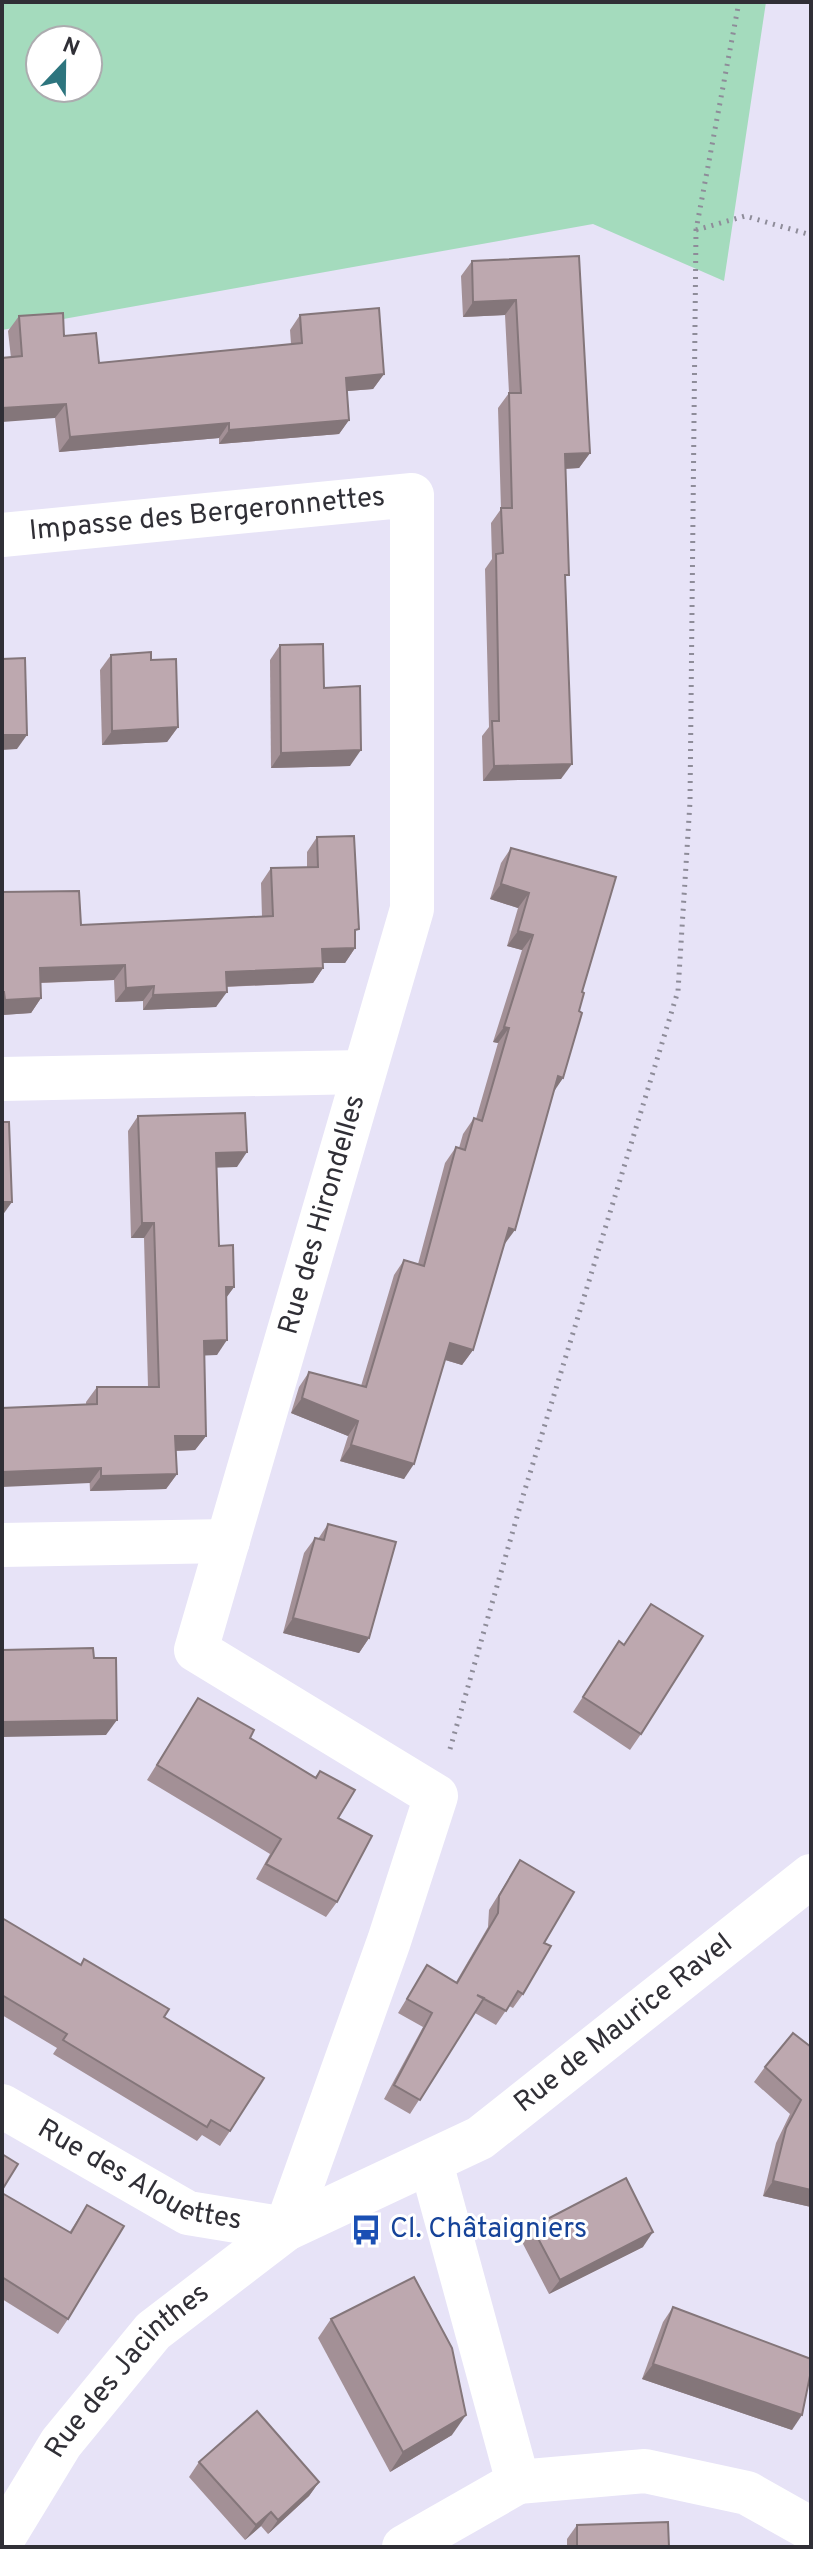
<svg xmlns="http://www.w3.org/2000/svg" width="813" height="2549" font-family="Overpass,sans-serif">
<rect width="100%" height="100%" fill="#e7e3f7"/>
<path fill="#a4dbbd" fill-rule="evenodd" d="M 2,2 L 766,2 L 724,281 L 593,224 L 2,330 ZM 40,40 L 88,40 L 88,88 L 40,88 Z"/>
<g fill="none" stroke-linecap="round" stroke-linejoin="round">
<g stroke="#8e8c99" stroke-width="5" stroke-dasharray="2 6" stroke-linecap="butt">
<path d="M 696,230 L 745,216 L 811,235"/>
<path d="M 450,1749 L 523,1496 L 678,991 L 690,802 L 696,230 L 739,2"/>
</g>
<g stroke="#fff" stroke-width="44">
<path id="s1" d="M 2,535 L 412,495 L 412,909 L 196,1650 L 436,1796 L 389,1941 L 286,2229"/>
<path d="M 2,1079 L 364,1072"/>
<path d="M 2,1545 L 228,1541"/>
<path id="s2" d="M 2,2106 L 188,2213 L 286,2229"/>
<path d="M 518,2482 L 645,2471 L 747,2493 L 811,2529"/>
<path id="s3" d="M 2,2540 L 61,2443 L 153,2331 L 286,2229 L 480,2138 L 811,1876"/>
<path d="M 404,2547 L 518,2482 L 431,2163"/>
</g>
</g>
<g fill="#a39096">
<path d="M 579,256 L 590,453 L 579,468 L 566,469 L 565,580 L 561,779 L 483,781 L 482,736 L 489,727 L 485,569 L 492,559 L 491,523 L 501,509 L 498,408 L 509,393 L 505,315 L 463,317 L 461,276 L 472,261 Z"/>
<path d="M 300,315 L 384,374 L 373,389 L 347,391 L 349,420 L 339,434 L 219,444 L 219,438 L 59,452 L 55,418 L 11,358 L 8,331 L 19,316 L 64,336 L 99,363 L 291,344 L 290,330 Z"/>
<path d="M 280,645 L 324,688 L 350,766 L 271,768 L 270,660 Z"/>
<path d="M 111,655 L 151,660 L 178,727 L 167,742 L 102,745 L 100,670 Z"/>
<path d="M 317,837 L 355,934 L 355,948 L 345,963 L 323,963 L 323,968 L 313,983 L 226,987 L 216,1007 L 143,1010 L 143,1001 L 115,1002 L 114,980 L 41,983 L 41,998 L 31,1013 L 2,1015 L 2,892 L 81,925 L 262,917 L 261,883 L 271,868 L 307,867 L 307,852 Z"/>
<path d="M 511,848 L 582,992 L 563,1078 L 554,1090 L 504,1244 L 473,1350 L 462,1365 L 445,1360 L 404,1479 L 340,1461 L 348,1436 L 291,1413 L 299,1387 L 309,1372 L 361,1386 L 394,1275 L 404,1260 L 418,1264 L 445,1163 L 456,1147 L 459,1148 L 463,1134 L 474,1118 L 476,1119 L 498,1043 L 493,1042 L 522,950 L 507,946 L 518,908 L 490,899 L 501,863 Z"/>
<path d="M 138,1116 L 237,1167 L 217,1167 L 219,1246 L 234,1287 L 226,1298 L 217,1355 L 204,1355 L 206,1436 L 195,1450 L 176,1451 L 177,1474 L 166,1489 L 90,1491 L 86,1402 L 97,1387 L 148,1387 L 144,1238 L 131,1238 L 128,1131 Z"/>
<path d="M 328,1524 L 369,1638 L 359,1653 L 283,1633 L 304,1553 L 315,1538 L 318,1539 Z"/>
<path d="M 619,1641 L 641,1734 L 630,1750 L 573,1712 Z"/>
<path d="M 198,1698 L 250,1738 L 315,1777 L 320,1771 L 338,1818 L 337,1902 L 326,1917 L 256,1879 L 270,1854 L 147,1780 Z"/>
<path d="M 520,1860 L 544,1943 L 523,1994 L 513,2008 L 509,2006 L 496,2025 L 475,2013 L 410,2114 L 384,2099 L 423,2027 L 398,2013 L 427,1965 L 456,1982 L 488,1927 L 489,1910 Z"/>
<path d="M 2,1918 L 164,2017 L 230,2131 L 220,2146 L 202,2135 L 197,2141 L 53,2054 L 57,2048 L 2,2015 Z"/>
<path d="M 793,2033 L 811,2207 L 763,2196 L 776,2143 L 790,2114 L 754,2082 L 765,2067 Z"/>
<path d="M 2,2193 L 69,2233 L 87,2205 L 68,2319 L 58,2334 L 2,2299 Z"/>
<path d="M 532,2227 L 643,2247 L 549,2294 L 522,2242 Z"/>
<path d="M 673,2307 L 792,2430 L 642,2379 L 663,2322 Z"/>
<path d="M 331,2319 L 452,2435 L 390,2472 L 318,2338 Z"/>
<path d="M 199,2462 L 319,2482 L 309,2496 L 268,2534 L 261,2526 L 245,2540 L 189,2477 Z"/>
<path d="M 577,2525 L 669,2547 L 567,2547 L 567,2539 Z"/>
</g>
<g fill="#84767a">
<path d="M 516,300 L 505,315 L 463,317 L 473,302 Z"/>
<path d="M 384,374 L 373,389 L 335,392 L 346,378 Z"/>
<path d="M 66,404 L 55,418 L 2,422 L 2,408 Z"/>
<path d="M 349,420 L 339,434 L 219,444 L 229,430 Z"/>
<path d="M 229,423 L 219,438 L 59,452 L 70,437 Z"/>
<path d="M 590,453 L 579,468 L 555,469 L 565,454 Z"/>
<path d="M 178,727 L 167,742 L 102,745 L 112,731 Z"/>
<path d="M 2,735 L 27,735 L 17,749 L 2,750 Z"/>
<path d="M 361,750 L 350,766 L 271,768 L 281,753 Z"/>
<path d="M 572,764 L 561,779 L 483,781 L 494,766 Z"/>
<path d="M 501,884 L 529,893 L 518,908 L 490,899 Z"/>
<path d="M 518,931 L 533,935 L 522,950 L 507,946 Z"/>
<path d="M 355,948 L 345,963 L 312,963 L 322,949 Z"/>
<path d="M 125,965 L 114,980 L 30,983 L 40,968 Z"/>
<path d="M 323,968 L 313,983 L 215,987 L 226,972 Z"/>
<path d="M 154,986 L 143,1001 L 115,1002 L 126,988 Z"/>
<path d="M 227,992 L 216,1007 L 143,1010 L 153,995 Z"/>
<path d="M 41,998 L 31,1013 L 2,1015 L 2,1004 L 5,1000 Z"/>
<path d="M 504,1027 L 509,1028 L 498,1043 L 493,1042 Z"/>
<path d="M 558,1076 L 563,1078 L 553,1093 Z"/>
<path d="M 247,1152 L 237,1167 L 206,1168 L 216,1153 Z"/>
<path d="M 2,1202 L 12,1202 L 2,1216 Z"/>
<path d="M 142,1223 L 154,1223 L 144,1238 L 131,1238 Z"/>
<path d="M 509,1228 L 515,1230 L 504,1245 Z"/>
<path d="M 226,1287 L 234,1287 L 223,1302 Z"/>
<path d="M 227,1340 L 217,1355 L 193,1356 L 204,1341 Z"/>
<path d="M 450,1343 L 473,1350 L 462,1365 L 439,1358 Z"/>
<path d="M 302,1398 L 358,1421 L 348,1436 L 291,1413 Z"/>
<path d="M 175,1436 L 206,1436 L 195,1450 L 165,1451 Z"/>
<path d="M 351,1445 L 414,1464 L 404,1479 L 340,1461 Z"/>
<path d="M 101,1468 L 90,1483 L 2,1487 L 2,1472 Z"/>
<path d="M 177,1474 L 166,1489 L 90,1491 L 101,1476 Z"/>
<path d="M 293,1618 L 369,1638 L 359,1653 L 283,1633 Z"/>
<path d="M 117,1720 L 106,1735 L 2,1737 L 2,1722 Z"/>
<path d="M 773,2181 L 811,2190 L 811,2207 L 763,2196 Z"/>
<path d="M 653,2232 L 643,2247 L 549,2294 L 560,2280 Z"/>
<path d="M 653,2364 L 802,2415 L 792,2430 L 642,2379 Z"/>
<path d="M 466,2415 L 452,2435 L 390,2472 L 403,2452 Z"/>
<path d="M 319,2482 L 309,2496 L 268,2534 L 278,2520 Z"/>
<path d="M 271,2512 L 261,2526 L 245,2540 L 256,2525 Z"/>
</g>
<g fill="#bda8af" stroke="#84767a" stroke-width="2">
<path d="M 579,256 L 590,453 L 565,454 L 569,575 L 565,575 L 572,764 L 494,766 L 492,721 L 499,721 L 496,554 L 503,553 L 501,508 L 512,508 L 509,393 L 521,393 L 516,300 L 473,302 L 472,261 Z"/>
<path d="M 379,308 L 384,374 L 346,378 L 349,420 L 229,430 L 229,423 L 70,437 L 66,404 L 2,408 L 2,358 L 22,356 L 19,316 L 63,313 L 64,336 L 96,333 L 99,363 L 302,343 L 300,315 Z"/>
<path d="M 323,644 L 324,688 L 360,686 L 361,750 L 281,753 L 280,645 Z"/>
<path d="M 151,652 L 151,660 L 176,659 L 178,727 L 112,731 L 111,655 Z"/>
<path d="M 25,658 L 27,735 L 2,735 L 2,659 Z"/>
<path d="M 354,836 L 359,929 L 355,930 L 355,948 L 322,949 L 323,968 L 226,972 L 227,992 L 153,995 L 154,986 L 126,988 L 125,965 L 40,968 L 41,998 L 5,1000 L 4,992 L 2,992 L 2,892 L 79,891 L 81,925 L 273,916 L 271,868 L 318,867 L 317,837 Z"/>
<path d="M 511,848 L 616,877 L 582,992 L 584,993 L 579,1011 L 582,1013 L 563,1078 L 558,1076 L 515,1230 L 509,1228 L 473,1350 L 450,1343 L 414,1464 L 351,1445 L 358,1421 L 302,1398 L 309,1372 L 366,1387 L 404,1260 L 424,1266 L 456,1147 L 465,1150 L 474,1118 L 482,1121 L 509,1028 L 504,1027 L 533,935 L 518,931 L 529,893 L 501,884 Z"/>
<path d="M 245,1113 L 247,1152 L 216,1153 L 219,1246 L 233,1245 L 234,1287 L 226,1287 L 227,1340 L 204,1341 L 206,1436 L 175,1436 L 177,1474 L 101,1476 L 101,1468 L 2,1472 L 2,1408 L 97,1404 L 97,1387 L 159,1387 L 154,1223 L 142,1223 L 138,1116 Z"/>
<path d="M 2,1122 L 9,1122 L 12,1202 L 2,1202 Z"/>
<path d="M 328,1524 L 396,1542 L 369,1638 L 293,1618 L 315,1538 L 324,1540 Z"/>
<path d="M 651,1604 L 703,1636 L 641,1734 L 583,1697 L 619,1641 L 624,1645 Z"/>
<path d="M 93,1648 L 94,1658 L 116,1658 L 117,1720 L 2,1722 L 2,1650 Z"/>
<path d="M 198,1698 L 254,1730 L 250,1738 L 316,1778 L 320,1771 L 355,1790 L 338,1818 L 372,1836 L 337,1902 L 266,1864 L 281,1839 L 157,1765 Z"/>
<path d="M 520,1860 L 574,1892 L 544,1943 L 551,1946 L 523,1994 L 518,1991 L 506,2011 L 477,1995 L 484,1998 L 420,2100 L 394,2085 L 432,2013 L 407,1999 L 427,1965 L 457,1983 L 498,1913 L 499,1896 Z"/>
<path d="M 2,1918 L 81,1965 L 84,1959 L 169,2009 L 164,2017 L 264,2078 L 230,2131 L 211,2120 L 207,2127 L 63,2040 L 67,2034 L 2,1995 Z"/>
<path d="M 793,2033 L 811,2047 L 811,2190 L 773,2181 L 786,2128 L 801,2100 L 765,2067 Z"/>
<path d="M 2,2154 L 18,2164 L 2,2190 Z"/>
<path d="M 626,2178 L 653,2232 L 560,2280 L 532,2227 Z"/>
<path d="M 2,2193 L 71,2233 L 87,2205 L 124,2226 L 68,2319 L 2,2277 Z"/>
<path d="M 414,2277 L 452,2348 L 466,2415 L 403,2452 L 331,2319 Z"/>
<path d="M 673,2307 L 811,2359 L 811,2371 L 802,2415 L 653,2364 Z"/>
<path d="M 257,2411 L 319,2482 L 278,2520 L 271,2512 L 256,2525 L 199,2462 Z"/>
<path d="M 668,2522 L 669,2547 L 577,2547 L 577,2525 Z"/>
</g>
<defs>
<g id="bus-bare" transform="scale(2.4)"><path d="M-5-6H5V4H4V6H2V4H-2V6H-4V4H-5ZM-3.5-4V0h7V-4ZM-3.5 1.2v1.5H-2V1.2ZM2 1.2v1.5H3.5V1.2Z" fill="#1a4fb4" stroke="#fff" stroke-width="2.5" paint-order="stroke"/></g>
</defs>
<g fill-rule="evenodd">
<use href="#bus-bare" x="366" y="2230"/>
</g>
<g text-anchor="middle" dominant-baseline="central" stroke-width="6" stroke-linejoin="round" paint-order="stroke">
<g font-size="28" fill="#302f36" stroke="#fff">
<text stroke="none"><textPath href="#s1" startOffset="206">Impasse des Bergeronnettes</textPath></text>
<text transform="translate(323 1215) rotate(-74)">Rue des Hirondelles</text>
<text stroke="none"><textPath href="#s3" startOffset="824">Rue de Maurice Ravel</textPath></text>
<text stroke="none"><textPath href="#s2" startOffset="156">Rue des Alouettes</textPath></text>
<text stroke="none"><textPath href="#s3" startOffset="212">Rue des Jacinthes</textPath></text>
</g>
<g font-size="28" fill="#164399" stroke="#fff" text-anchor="start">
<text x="390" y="2230">Cl. Châtaigniers</text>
</g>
</g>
<rect width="813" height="2549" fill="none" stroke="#302f36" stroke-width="8"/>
<g transform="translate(64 64) rotate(22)"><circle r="38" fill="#ffffff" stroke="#acacaf" stroke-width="2"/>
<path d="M0-6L14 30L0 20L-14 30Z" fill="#2d757e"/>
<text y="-12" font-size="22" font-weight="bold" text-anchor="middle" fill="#302f36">N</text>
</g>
</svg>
